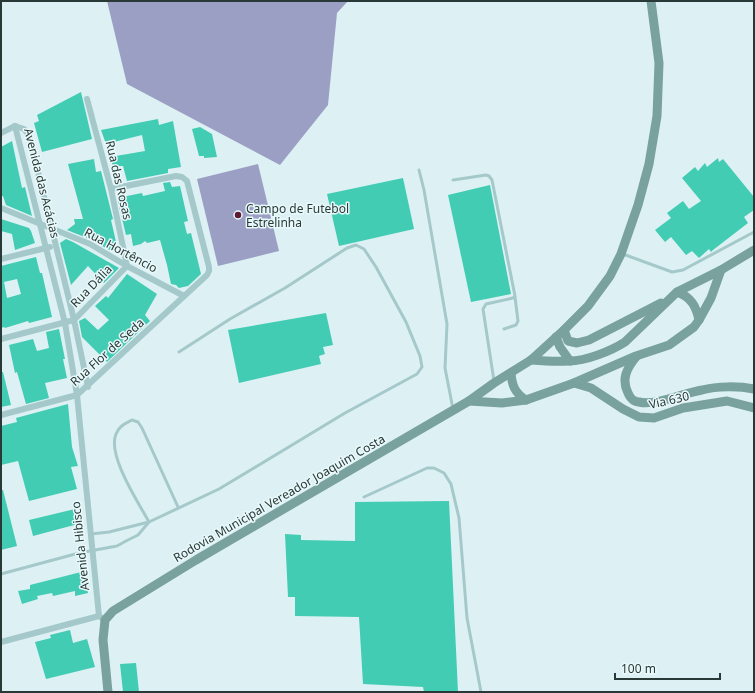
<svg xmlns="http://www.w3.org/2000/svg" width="755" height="693" font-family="'Noto Sans',sans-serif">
<rect width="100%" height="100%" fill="#ddf1f4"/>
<g fill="#9b9fc4">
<path d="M 107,1 L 348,1 L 337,13 L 328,105 L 280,165 L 127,84 Z"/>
<path d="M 258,164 L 279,251 L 218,266 L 197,179 Z"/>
</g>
<g fill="#42ccb3" fill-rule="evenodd">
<path d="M 81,92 L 92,139 L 42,152 L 34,123 L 39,121 L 37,115 Z"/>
<path d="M 158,119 L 159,125 L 173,121 L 181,167 L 168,169 L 168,173 L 127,181 L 123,166 L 113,166 L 110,157 L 145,151 L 142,135 L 106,144 L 101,130 Z"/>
<path d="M 200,127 L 212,134 L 217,157 L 204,158 L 204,156 L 199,156 L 192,129 Z"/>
<path d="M 12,141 L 22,188 L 25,187 L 32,216 L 6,205 L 3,196 L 1,196 L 1,147 Z"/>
<path d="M 718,158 L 719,162 L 723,159 L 754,197 L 754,210 L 744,217 L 748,223 L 713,250 L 711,252 L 709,249 L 699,258 L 692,251 L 686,255 L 671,237 L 665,242 L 655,230 L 671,218 L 667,213 L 683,201 L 689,209 L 701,201 L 682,178 L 695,167 L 698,171 L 705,163 L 707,167 Z"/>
<path d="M 94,159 L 96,172 L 101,171 L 113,219 L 111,220 L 117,246 L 111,251 L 92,240 L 67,230 L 75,224 L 74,219 L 83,219 L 68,164 Z"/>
<path d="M 403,178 L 414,229 L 339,246 L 327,194 Z"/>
<path d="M 170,182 L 172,187 L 180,186 L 188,221 L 184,222 L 187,234 L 191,233 L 201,274 L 188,286 L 179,288 L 176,285 L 171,284 L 167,265 L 160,240 L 147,243 L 145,241 L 141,244 L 133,246 L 131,234 L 126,235 L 118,202 L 122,197 L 142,193 L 143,196 L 165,191 L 163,183 Z"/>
<path d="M 490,185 L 511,294 L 471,302 L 448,195 Z"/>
<path d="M 1,219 L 29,228 L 31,231 L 35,243 L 15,250 L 12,234 L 1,231 Z"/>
<path d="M 66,239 L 73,242 L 119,268 L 104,283 L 88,266 L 71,285 L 60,243 Z"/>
<path d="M 36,257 L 40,273 L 42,273 L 52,317 L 29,323 L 28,321 L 5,328 L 4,327 L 1,328 L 1,266 ZM 17,279 L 21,294 L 7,298 L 4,282 Z"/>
<path d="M 127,274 L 157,294 L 145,315 L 150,321 L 107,362 L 82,337 L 79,321 L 85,318 L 98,330 L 109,320 L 95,306 L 106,296 L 108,298 Z"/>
<path d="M 326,313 L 333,345 L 323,347 L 325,354 L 319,356 L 321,364 L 239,383 L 228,330 Z"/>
<path d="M 59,329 L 65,359 L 63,359 L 67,378 L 45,383 L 49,398 L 26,404 L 17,372 L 15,373 L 9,345 L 33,339 L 37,351 L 49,348 L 46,332 Z"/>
<path d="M 1,372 L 3,372 L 11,405 L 1,407 Z"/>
<path d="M 68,404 L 72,447 L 78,466 L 71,467 L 77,489 L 29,501 L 18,461 L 1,465 L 1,426 L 17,422 L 16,418 Z"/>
<path d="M 1,490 L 3,490 L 17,546 L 1,550 Z"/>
<path d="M 449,501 L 458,692 L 424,692 L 423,687 L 363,684 L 359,617 L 295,616 L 295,597 L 288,597 L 285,534 L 301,535 L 301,540 L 355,541 L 355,502 Z"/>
<path d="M 75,509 L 78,524 L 33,536 L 29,520 Z"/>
<path d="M 85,571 L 88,593 L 75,596 L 75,591 L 53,596 L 52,593 L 37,596 L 38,599 L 22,604 L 18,591 L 30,589 L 30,585 Z"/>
<path d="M 70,630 L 73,643 L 87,639 L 95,667 L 46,679 L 35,642 L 51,638 L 50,635 Z"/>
<path d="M 136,663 L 139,692 L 123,692 L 120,664 Z"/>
</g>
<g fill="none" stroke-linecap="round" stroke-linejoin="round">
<g stroke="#a5c9ca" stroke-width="3">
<path d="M 419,170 L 424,190 L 447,324 L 445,368 L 453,409"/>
<path d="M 453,180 L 486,175 L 489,176 L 492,180 L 515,296 L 513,298 L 486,304 L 483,309 L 494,381"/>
<path d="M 623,254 L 672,272 L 683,270 L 754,232"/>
<path d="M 504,329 L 516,325 L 518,321 L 515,297"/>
<path d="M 364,497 L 427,468 L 434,468 L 444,473 L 451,484 L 459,518 L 467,618 L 481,692"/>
<path d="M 91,534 L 109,532 L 149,522 C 138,502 107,455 116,434 C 119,426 126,423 132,420 L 138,422 L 142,428 L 178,507"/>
<path d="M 1,574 L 79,553 L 117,546 L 126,541 L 138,535 L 149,522 L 219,489 L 345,413 L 417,374 L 422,367 L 420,356 L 406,322 L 376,267 L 364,249 L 356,245 L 347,248 L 285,288 L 230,319 L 179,352"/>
</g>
<g stroke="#a5c9ca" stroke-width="6">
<path d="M 15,126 L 65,323 L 77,395 L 99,616 L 105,620"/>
<path d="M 15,126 L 24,129 L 29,135 L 74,320 L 88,387"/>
<path d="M 1,133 L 15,126"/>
<path d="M 1,208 L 90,244 L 127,266 L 184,296"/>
<path d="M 1,259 L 50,247"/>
<path d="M 1,339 L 74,320 L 127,266 L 111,189 L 87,99"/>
<path d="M 1,415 L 77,395 L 207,275 L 209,271 L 209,267 L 187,181 L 182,177 L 176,176 L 111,189"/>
<path d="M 1,642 L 99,616"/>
</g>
<g stroke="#79a19e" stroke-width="9">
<path d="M 677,292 C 691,297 696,306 699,320"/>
<path d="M 564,330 L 568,341 L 577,343 L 589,340 L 661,303"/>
<path d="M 556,337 L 560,347 L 570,361"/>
<path d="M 636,357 C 627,368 621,379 628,393 C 630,398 634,402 639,402 C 656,406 684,393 702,390 C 717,386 739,386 754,389"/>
<path d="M 531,360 C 543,361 556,362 569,361 C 586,361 611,351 625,342 L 677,292 L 721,270 L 754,250"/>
<path d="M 511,373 C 512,386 515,393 526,400"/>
<path d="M 574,383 L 591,388 L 623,409 L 639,417 L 654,418 L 683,408 L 727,401 L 754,408"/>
<path d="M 469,401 L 502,403 L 526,400 L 574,383 L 636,356 L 669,345 L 694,327 L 699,320 L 711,298 L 721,270"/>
<path d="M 108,692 L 103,640 L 105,620 L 113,611 L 196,560 L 469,401 L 494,383 L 531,360 L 564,330 L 588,306 L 610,276 L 621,254 L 638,205 L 649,164 L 657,116 L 659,63 L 651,1"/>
</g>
</g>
<circle fill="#5d1b33" stroke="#e9f9fb" stroke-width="1.5" cx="238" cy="215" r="4"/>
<g text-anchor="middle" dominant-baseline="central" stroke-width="3" stroke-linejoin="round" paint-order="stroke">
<g font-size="12" fill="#283937" stroke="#e9f9fb">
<text transform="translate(119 180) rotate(77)">Rua das Rosas</text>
<text transform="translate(42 183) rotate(76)">Avenida das Acácias</text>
<text transform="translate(121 250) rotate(28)">Rua Hortêncio</text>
<text transform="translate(91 286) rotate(-46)">Rua Dália</text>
<text transform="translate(107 352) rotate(-42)">Rua Flor de Seda</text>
<text transform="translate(669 400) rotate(-13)">Via 630</text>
<text transform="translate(279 498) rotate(-30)">Rodovia Municipal Vereador Joaquim Costa</text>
<text transform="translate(80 546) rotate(-96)">Avenida Hibisco</text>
</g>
<g font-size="12" fill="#283937" stroke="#e9f9fb" text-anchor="start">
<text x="246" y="208">Campo de Futebol<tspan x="246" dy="14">Estrelinha</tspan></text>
</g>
</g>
<rect width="755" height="693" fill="none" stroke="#283937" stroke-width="4"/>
<path d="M615 673v6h105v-6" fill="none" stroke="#283937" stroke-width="2"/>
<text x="621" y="673" font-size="12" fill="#283937" stroke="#e9f9fb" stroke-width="3" paint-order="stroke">100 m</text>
</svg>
